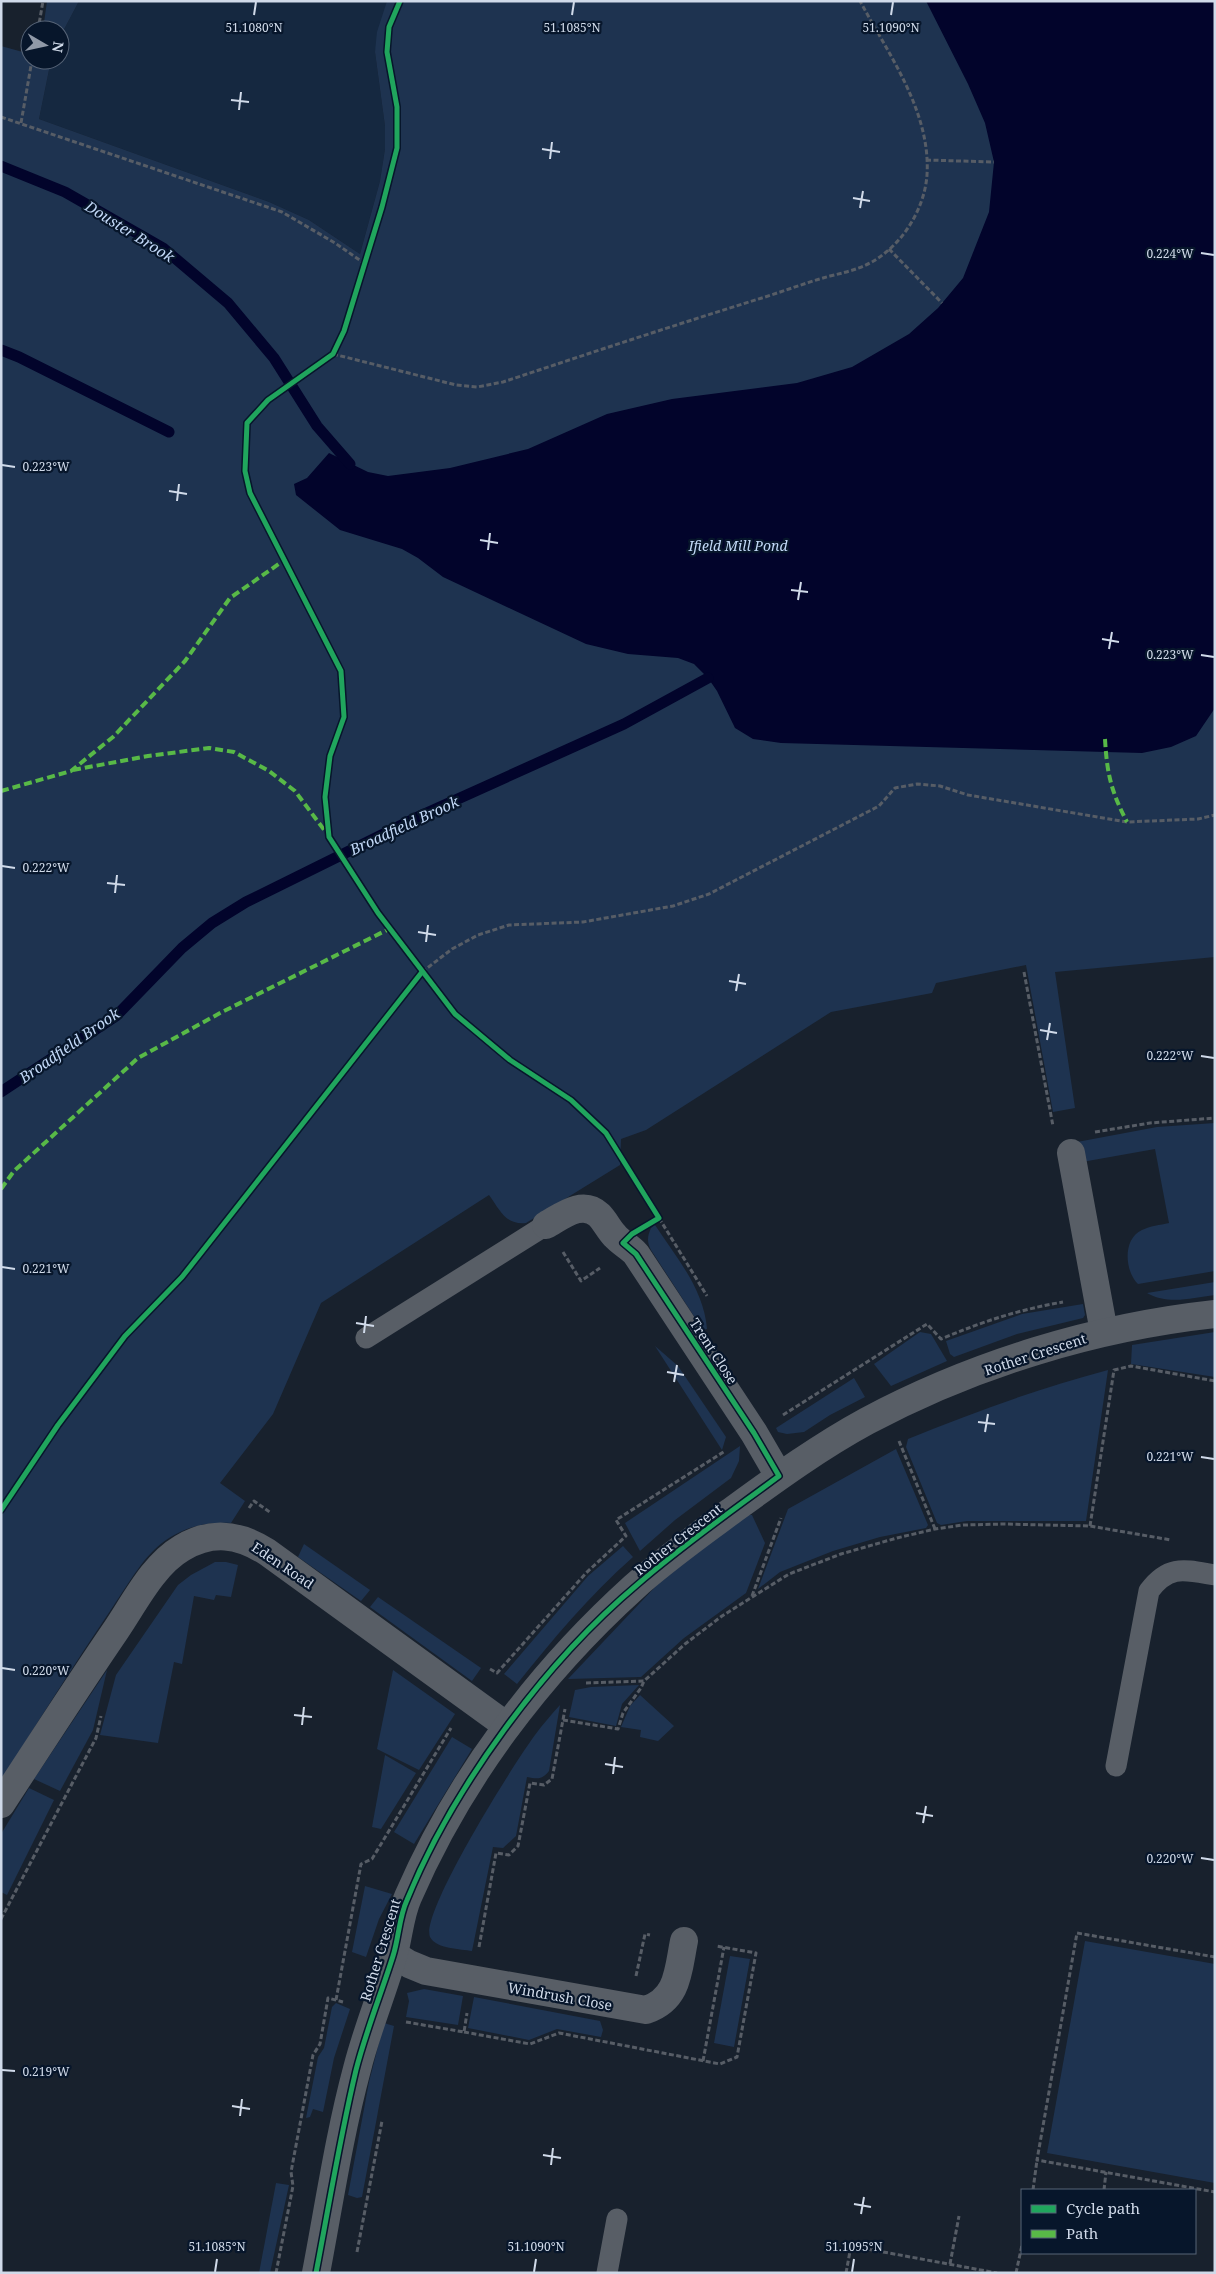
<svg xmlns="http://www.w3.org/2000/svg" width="1216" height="2274" font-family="'Noto Serif',serif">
<rect width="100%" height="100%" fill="#18212d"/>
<path fill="#152840" d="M 79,1 L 387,1 L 375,52 L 385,126 L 385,149 L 380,181 L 360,254 L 309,220 L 269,202 L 39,119 L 51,60 L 60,60 L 60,37 Z"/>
<g fill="#1e3350">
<path d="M 47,1 L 79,1 L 60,37 L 60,30 L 43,30 Z"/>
<path d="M 387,1 L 1215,1 L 1215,957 L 1055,972 L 1075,1108 L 1053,1112 L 1026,965 L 936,983 L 932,993 L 831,1012 L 646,1130 L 621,1139 L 620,1165 L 526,1223 C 505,1225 500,1210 489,1195 L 321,1303 L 273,1414 L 220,1483 L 245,1501 L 231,1523 C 207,1522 187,1526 166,1540 C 144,1555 129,1583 114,1605 C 75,1663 38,1721 1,1781 L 1,46 L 30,54 L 30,60 L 51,60 L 39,119 L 269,202 L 309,220 L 360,254 L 380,181 L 385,149 L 385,126 L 375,52 L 377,32 Z"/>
<path d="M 1215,1123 L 1215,1271 L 1138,1284 C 1125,1272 1122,1239 1142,1230 C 1150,1226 1160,1225 1169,1223 L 1155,1149 L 1082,1162 L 1077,1142 L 1157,1127 Z"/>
<path d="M 655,1225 C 676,1257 704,1289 707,1329 L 703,1330 L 651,1250 C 647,1242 647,1237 651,1228 Z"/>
<path d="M 1215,1282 L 1215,1295 C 1191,1298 1168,1305 1147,1293 Z"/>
<path d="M 1083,1304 L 1085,1315 L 1083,1318 L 1017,1334 L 954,1357 L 950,1354 L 946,1341 L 1022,1314 Z"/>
<path d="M 920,1332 L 931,1334 L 947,1361 L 891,1386 L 874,1364 Z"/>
<path d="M 1215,1332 L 1215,1377 L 1131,1364 L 1132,1345 Z"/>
<path d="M 655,1346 L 678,1366 L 726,1437 L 722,1450 Z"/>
<path d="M 1108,1370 L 1086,1521 L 967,1521 L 941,1525 L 937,1523 L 906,1447 L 908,1439 C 974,1412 1040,1388 1108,1370 Z"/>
<path d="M 854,1378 L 865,1397 L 830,1415 L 804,1432 L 787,1434 L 778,1432 L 776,1428 Z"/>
<path d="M 740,1446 L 739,1461 L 731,1478 L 675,1520 L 640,1551 L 625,1523 Z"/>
<path d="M 896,1449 L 928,1525 L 926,1528 L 880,1537 L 833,1551 L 780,1572 L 758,1589 L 788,1509 Z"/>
<path d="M 743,1515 L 752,1515 L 765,1543 L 746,1593 L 684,1638 L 641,1677 L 568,1679 L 657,1585 Z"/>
<path d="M 304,1544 L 370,1590 L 361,1601 L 298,1557 Z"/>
<path d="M 623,1546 L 633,1557 C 589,1596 553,1639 517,1684 L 504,1674 L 588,1576 Z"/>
<path d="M 215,1562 L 226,1562 L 238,1565 L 231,1597 L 216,1595 L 214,1600 L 194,1596 L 182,1664 L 174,1662 L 158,1743 L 100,1735 L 116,1675 L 178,1585 L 191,1575 Z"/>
<path d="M 378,1597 L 481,1668 L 472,1681 L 370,1607 Z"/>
<path d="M 107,1670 L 93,1730 L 60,1791 L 34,1779 Z"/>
<path d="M 393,1670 L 455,1714 L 419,1770 L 377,1749 Z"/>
<path d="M 639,1685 L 622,1704 L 616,1726 L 569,1717 L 575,1690 L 591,1687 Z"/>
<path d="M 640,1695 L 674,1726 L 658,1741 L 640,1737 L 641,1730 L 621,1727 L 630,1706 Z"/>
<path d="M 560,1705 L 549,1771 C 542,1780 537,1779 527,1777 L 516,1836 L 503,1848 L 493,1847 L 472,1951 C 461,1949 436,1949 430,1937 C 420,1913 516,1760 535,1735 C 543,1724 551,1715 560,1705 Z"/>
<path d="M 452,1737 L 472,1749 L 414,1844 L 394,1832 Z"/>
<path d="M 385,1755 L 416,1773 L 381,1829 L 372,1827 Z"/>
<path d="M 29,1788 L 54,1800 L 7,1895 L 1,1892 L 1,1834 Z"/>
<path d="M 365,1886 L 392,1894 L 379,1919 L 366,1957 L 352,1952 Z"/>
<path d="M 1085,1941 L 1215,1964 L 1215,2183 L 1047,2153 Z"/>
<path d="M 730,1956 L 750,1959 L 734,2047 L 714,2043 Z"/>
<path d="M 424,1989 L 463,1996 L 458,2025 L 406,2017 L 409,2001 L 407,1993 Z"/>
<path d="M 474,1997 L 600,2021 L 603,2030 L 601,2037 L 557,2029 L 529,2040 L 468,2028 Z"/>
<path d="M 336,2003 L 350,2009 L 334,2058 L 323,2112 L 313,2109 L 310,2117 L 306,2118 L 318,2057 L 324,2048 L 332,2007 Z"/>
<path d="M 384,2023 L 394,2026 L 362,2197 L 357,2198 L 348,2195 L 369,2082 Z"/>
<path d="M 276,2183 L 289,2185 L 270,2273 L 259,2273 Z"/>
</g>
<path fill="#02042b" d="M 926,1 L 1215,1 L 1215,708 L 1196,736 L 1171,747 L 1142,753 L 781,743 L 753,739 L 735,728 L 717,691 L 708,678 L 694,664 L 678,658 L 628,654 L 586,644 L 443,577 L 418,558 L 402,549 L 340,530 L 296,495 L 294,484 L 307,478 L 329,453 L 368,472 L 388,476 L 450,468 L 528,449 L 607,414 L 672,399 L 797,383 L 852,367 L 909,334 L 938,308 L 963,278 L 989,212 L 994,162 L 985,123 L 968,84 Z"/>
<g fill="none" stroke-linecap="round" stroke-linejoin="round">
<g stroke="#02042b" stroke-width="11">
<path d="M 1,166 L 65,192 L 163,248 L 228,303 L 274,358 L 317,426 L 350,464"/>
<path d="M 1,350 L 19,357 L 169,432"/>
<path d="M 1,1092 L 116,1016 L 182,948 L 212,923 L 246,902 L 420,816 L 624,724 L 708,678"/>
</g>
<g stroke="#575d66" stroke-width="3" stroke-dasharray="5 2.5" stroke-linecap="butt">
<path d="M 38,30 L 43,1"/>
<path d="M 1,117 L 282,212 L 335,243 L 364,263"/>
<path d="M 21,123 L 32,60"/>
<path d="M 926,160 L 994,162"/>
<path d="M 889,249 L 942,303"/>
<path d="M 333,354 L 456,385 L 477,387 L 503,382 C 590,353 678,324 765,297 C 787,290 808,282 830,276 C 851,271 868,267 885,253 C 908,235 925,204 927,175 C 931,112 889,55 860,1"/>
<path d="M 422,972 L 452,949 L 478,935 L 509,925 L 583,922 L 673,906 L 709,894 L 879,806 L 895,788 L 917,784 L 940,786 L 968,795 L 1127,822 L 1198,819 L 1215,815"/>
<path d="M 1024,972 L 1053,1126"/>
<path d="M 1095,1132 L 1150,1123 L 1215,1118"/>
<path d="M 659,1218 L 707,1296"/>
<path d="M 563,1252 L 581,1281 L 600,1268"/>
<path d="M 783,1415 L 927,1324 L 941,1339 C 984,1321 1018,1310 1063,1302"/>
<path d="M 899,1441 L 935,1529"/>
<path d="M 249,1508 L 254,1501 L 271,1513"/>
<path d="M 1090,1526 L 1114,1370 L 1131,1366 L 1215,1381"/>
<path d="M 752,1596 L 781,1518"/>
<path d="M 490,1669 L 497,1673 L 586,1573 L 626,1536 L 616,1520 L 725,1451"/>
<path d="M 586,1683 L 644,1681 L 685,1644 L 722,1616 L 789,1574 L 841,1554 L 897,1538 L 935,1529 L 963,1525 L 1003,1524 L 1090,1526 L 1171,1540"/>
<path d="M 563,1720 L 618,1729 L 623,1713 L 641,1688 L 644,1681"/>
<path d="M 1,1919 L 96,1738 L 101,1716"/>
<path d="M 479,1947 L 496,1853 L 509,1855 L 518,1846 L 530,1783 L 544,1785 L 552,1779 L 565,1709"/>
<path d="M 1215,1957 L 1077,1933 L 1037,2160 L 1215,2192"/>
<path d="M 636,1976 L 645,1934 L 650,1935"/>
<path d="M 336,2000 L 361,1864 L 372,1859 L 451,1728"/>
<path d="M 406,2022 L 464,2032 L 467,2013"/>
<path d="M 464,2032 L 530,2044 L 559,2033 L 720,2064 L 737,2057 L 756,1953 L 716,1946"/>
<path d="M 703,2061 L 724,1947"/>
<path d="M 1033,2190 L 1037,2160"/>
<path d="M 1104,2190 L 1106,2172"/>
<path d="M 357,2252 L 382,2121"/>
<path d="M 950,2264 L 959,2216"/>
<path d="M 276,2273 L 293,2186 L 291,2172 L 313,2055 L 320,2044 L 328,1998 L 343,2002"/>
<path d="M 846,2273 L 851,2246 L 997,2273"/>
<path d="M 1016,2273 L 1022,2245"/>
</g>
<g stroke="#585e66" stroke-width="21">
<path d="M 366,1338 L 546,1225"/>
<path d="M 1116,1766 L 1149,1591 C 1169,1564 1185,1570 1215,1575"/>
<path d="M 607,2273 L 617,2219"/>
</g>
<g stroke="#585e66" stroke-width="28">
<path d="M 1071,1153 L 1104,1332"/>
<path d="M 546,1225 C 561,1217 582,1199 599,1215 C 605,1221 609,1230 615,1236 C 621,1243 630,1247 636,1254 L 754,1433 L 779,1476"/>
<path d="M 1,1804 C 39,1746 77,1687 116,1630 C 135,1602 153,1565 182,1548 C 212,1530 239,1534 267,1552 L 507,1726"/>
<path d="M 393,1954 L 409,1964 L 426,1971 L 646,2010 C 679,1999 678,1970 684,1941"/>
<path d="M 316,2273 C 329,2205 339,2136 357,2069 C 367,2029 383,1992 394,1953 C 399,1935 400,1915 408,1897 C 459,1779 539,1673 634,1587 C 664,1560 698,1536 730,1512 C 774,1480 819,1447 867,1421 C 974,1364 1095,1327 1215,1314"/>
</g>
<g stroke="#58b947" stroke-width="4" stroke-dasharray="8 4" stroke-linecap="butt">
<path d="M 1105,739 C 1107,774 1111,791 1127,822"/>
<path d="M 73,770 L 148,756 L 209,748 L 234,752 L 269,771 L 295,791 L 328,835"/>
<path d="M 1,791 L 71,771 L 113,737 L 185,661 L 230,598 L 283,561"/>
<path d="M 1,1189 L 14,1171 L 138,1058 L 222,1012 L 389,929"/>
</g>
<g stroke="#07162b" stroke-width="8">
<g id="cycleway">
<path d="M 1,1510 L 58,1425 L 125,1336 L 182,1277 L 422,972"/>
<path d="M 316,2273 C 329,2205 340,2137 356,2070 C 366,2031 381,1994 393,1956 C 399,1937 399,1917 407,1900 C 453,1787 545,1662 638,1584 C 683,1545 732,1511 779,1476 L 754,1433 L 636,1254 L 623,1243 L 632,1234 L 659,1218 L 606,1133 L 571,1100 L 510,1060 L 455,1014 L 378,913 L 329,837 L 325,797 L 330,756 L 344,717 L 341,671 L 250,493 L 245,471 L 247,423 L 268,400 L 333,354 L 344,331 L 382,207 L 397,148 L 397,107 L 387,52 L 389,27 L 400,1"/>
</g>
</g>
<use href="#cycleway" stroke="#20a55d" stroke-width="5"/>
</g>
<path fill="none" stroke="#d0dae9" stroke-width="2" d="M 254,15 L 256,2M 572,15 L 574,2M 891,15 L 893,2M 231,100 L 249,102M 239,110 L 241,92M 542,149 L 560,152M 550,159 L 552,142M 853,198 L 870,201M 860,208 L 863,191M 1201,253 L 1214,255M 2,465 L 15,467M 169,491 L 187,494M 177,501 L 179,484M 480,540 L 498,543M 488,550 L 490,533M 791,590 L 808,592M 798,600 L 801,582M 1102,639 L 1119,642M 1109,649 L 1112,632M 1201,655 L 1214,657M 2,866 L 15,868M 107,883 L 125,885M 115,893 L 117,875M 418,932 L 436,935M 426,942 L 428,925M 729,981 L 746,984M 736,991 L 739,974M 1040,1030 L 1057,1033M 1047,1040 L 1050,1023M 1201,1056 L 1214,1058M 2,1267 L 15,1269M 356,1323 L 374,1326M 364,1333 L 366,1316M 667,1372 L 684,1375M 674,1382 L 677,1365M 978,1422 L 995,1424M 985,1432 L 988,1414M 1201,1457 L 1214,1459M 2,1668 L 15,1670M 294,1715 L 312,1717M 302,1725 L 304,1707M 605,1764 L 623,1767M 613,1774 L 615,1757M 916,1813 L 933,1816M 923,1823 L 926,1806M 1201,1858 L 1214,1860M 2,2070 L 15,2071M 232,2106 L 250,2109M 240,2116 L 242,2099M 543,2155 L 561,2158M 551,2165 L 553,2148M 854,2204 L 871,2207M 861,2214 L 864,2197M 215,2272 L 217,2259M 534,2272 L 536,2259M 852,2272 L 854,2259"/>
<g text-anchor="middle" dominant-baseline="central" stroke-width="4.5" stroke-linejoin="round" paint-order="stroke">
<g font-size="14" font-style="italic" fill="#c1d8f6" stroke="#07162b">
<text x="738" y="545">Ifield Mill Pond</text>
</g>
<g font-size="14" fill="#d0dae9" stroke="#07162b">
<text transform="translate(714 1351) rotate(57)">Trent Close</text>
<text transform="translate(1035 1354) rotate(-18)">Rother Crescent</text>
<text transform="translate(678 1539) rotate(-38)">Rother Crescent</text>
<text transform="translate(283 1565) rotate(34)">Eden Road</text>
<text transform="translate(380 1950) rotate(-73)">Rother Crescent</text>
<text transform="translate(560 1996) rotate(10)">Windrush Close</text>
</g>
<g font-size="15" font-style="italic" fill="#c1d7f6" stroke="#07162b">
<text transform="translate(130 231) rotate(32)">Douster Brook</text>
<text transform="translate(404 825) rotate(-25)">Broadfield Brook</text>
<text transform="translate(69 1045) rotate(-35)">Broadfield Brook</text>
</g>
</g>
<g font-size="12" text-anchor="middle" fill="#d0dae9" stroke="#07162b" stroke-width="4.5" stroke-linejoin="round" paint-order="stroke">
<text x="254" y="32">51.1080°N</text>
<text x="572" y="32">51.1085°N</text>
<text x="891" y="32">51.1090°N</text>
<text x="1170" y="258">0.224°W</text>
<text x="46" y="471">0.223°W</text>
<text x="1170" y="659">0.223°W</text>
<text x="46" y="872">0.222°W</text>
<text x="1170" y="1060">0.222°W</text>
<text x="46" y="1273">0.221°W</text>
<text x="1170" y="1461">0.221°W</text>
<text x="46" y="1675">0.220°W</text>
<text x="1170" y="1863">0.220°W</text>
<text x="46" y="2076">0.219°W</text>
<text x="217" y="2251">51.1085°N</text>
<text x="536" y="2251">51.1090°N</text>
<text x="854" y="2251">51.1095°N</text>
</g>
<rect width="1216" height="2274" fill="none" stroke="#d0dae9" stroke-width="5"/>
<rect x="1021" y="2189" width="175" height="65" fill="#07162b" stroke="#576477"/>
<rect x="1031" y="2205" width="25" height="8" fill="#20a55d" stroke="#576477"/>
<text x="1066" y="2214" font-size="15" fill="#d0dae9">Cycle path</text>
<rect x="1031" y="2230" width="25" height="8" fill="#58b947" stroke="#576477"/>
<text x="1066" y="2239" font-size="15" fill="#d0dae9">Path</text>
<g transform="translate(45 45) rotate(99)"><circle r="24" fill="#07162b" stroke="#576477"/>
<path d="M0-4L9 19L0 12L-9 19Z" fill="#9099a7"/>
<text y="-8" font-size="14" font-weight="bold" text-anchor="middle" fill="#d0dae9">N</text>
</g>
</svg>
